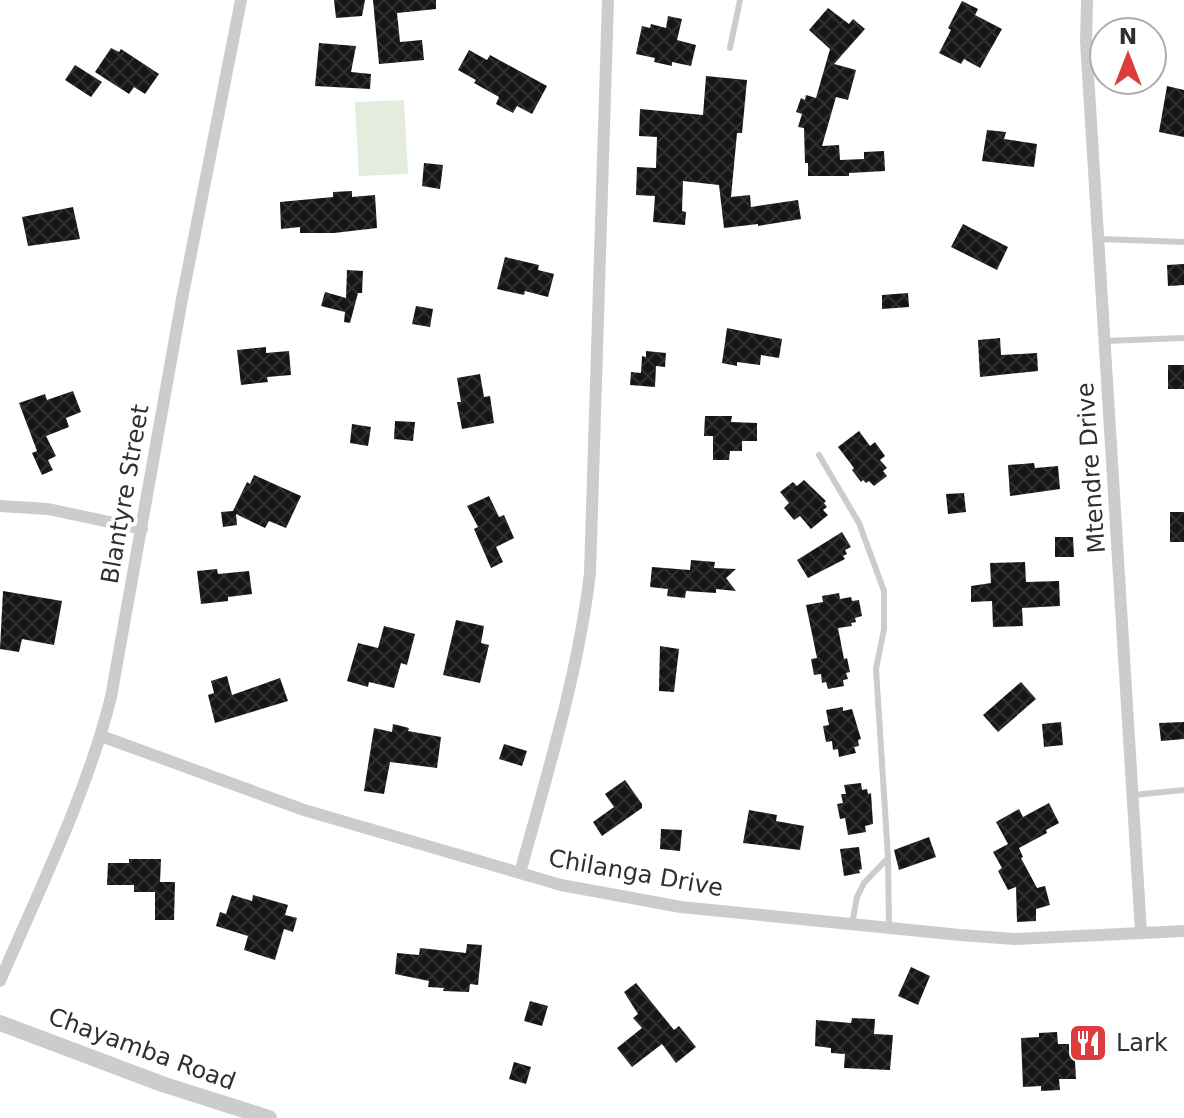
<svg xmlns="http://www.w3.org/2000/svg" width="1184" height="1118" font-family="'DejaVu Sans',sans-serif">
<defs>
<pattern id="building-cross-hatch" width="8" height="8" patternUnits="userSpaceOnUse" patternTransform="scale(2)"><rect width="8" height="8" fill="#161616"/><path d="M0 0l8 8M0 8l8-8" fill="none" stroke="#303030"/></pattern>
</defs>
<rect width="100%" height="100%" fill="#fff"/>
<path fill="#e4ecde" d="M 404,100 L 408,174 L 359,176 L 355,102 Z"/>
<g fill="url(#building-cross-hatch)">
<path d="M 334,0 L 365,0 L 362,16 L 336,18 Z"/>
<path d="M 373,0 L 436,0 L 436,9 L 397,13 L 400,42 L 422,40 L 424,60 L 379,64 Z"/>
<path d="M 962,1 L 978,9 L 975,15 L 1002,29 L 980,68 L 964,59 L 961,64 L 939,53 L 951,30 L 948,28 Z"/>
<path d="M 828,8 L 849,24 L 853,19 L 865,29 L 834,64 L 856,70 L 848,100 L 836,97 L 822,146 L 839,145 L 840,160 L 864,159 L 864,152 L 884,151 L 885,171 L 849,173 L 849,176 L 808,176 L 808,163 L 805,163 L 804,128 L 798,127 L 802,114 L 796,112 L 801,98 L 805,100 L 806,95 L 816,98 L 830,49 L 809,30 Z"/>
<path d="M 668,16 L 682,19 L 677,40 L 696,45 L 691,66 L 672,62 L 672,66 L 654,62 L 655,58 L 636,54 L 642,26 L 650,28 L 651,24 L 666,28 Z"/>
<path d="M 319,43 L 356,46 L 351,72 L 371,74 L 370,89 L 315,86 Z"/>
<path d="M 111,48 L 119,52 L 121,49 L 159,74 L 145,94 L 134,87 L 129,94 L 95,72 Z"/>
<path d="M 469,50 L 487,60 L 490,55 L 547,86 L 532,114 L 517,106 L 513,113 L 496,104 L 499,97 L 474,83 L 476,80 L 458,70 Z"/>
<path d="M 75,65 L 102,82 L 91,97 L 65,80 Z"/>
<path d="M 706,76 L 747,80 L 742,133 L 737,133 L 731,197 L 750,195 L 751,207 L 798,200 L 801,219 L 758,226 L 758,224 L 724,228 L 719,185 L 683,181 L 682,211 L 686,212 L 685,225 L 653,222 L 655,196 L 636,195 L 637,167 L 656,168 L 657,137 L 639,136 L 640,109 L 703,115 Z"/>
<path d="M 1167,86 L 1184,90 L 1184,137 L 1159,132 Z"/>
<path d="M 987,130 L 1006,132 L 1004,139 L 1037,144 L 1034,167 L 982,161 Z"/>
<path d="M 424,163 L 443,165 L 440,189 L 422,186 Z"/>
<path d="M 352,191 L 352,197 L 375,195 L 377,228 L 334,233 L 300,233 L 300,227 L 281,229 L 280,202 L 333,197 L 333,192 Z"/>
<path d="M 73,207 L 80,239 L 28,246 L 22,217 Z"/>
<path d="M 963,224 L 1008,247 L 997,270 L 951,247 Z"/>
<path d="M 505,257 L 539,265 L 538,270 L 554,274 L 548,297 L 525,291 L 524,295 L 497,289 Z"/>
<path d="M 1184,264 L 1184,285 L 1168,286 L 1167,265 Z"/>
<path d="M 347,270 L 363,271 L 362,293 L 358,293 L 350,323 L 344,322 L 345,312 L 321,306 L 325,292 L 346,298 Z"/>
<path d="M 908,293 L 909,307 L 882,309 L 882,295 Z"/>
<path d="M 416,306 L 433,309 L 430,327 L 412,324 Z"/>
<path d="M 727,328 L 782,339 L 779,358 L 761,355 L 760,365 L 737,362 L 737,366 L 722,363 Z"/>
<path d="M 1000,338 L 1001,355 L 1037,353 L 1038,371 L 980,377 L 978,340 Z"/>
<path d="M 266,347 L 266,353 L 289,351 L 291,375 L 267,377 L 268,382 L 241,385 L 237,350 Z"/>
<path d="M 646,351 L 666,353 L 665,367 L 656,366 L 655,387 L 630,385 L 631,372 L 641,373 L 642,356 L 646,357 Z"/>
<rect x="1168" y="365" width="16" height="24"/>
<path d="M 480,374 L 484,397 L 490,396 L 494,423 L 462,429 L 457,402 L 461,402 L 457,378 Z"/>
<path d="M 73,391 L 81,412 L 66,418 L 69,427 L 46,436 L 56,456 L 48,460 L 53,470 L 42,475 L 32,453 L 37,451 L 19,403 L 45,394 L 47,400 Z"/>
<path d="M 705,416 L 732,416 L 731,422 L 757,423 L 757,441 L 742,441 L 742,451 L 730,451 L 729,460 L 713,460 L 713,436 L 704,436 Z"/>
<path d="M 395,421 L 415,422 L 413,441 L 394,439 Z"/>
<path d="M 352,424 L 371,427 L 368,446 L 350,443 Z"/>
<path d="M 859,431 L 870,446 L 875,442 L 885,456 L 880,460 L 887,468 L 883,471 L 887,476 L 874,486 L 869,481 L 866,483 L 863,480 L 861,482 L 852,470 L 854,468 L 838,447 Z"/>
<path d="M 1034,463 L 1035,468 L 1058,466 L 1060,489 L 1010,496 L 1008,465 Z"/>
<path d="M 254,475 L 301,496 L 286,528 L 269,521 L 265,528 L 236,514 L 237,525 L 223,527 L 221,512 L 233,511 L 247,482 L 250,484 Z"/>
<path d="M 804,480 L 826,501 L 824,503 L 827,507 L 823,510 L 828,515 L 811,529 L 800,516 L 794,520 L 784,508 L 789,503 L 780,492 L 793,482 L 797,486 Z"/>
<path d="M 964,493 L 966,512 L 948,514 L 946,494 Z"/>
<path d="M 489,496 L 499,517 L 504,515 L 514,538 L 496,547 L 503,562 L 491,568 L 474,529 L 478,527 L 467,506 Z"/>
<rect x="1170" y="512" width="14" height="30"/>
<path d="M 842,532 L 851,547 L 845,550 L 847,554 L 843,556 L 845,559 L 808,578 L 797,560 Z"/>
<path d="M 1055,537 L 1073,537 L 1074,557 L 1055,557 Z"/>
<path d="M 691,560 L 715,562 L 714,568 L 736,569 L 726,578 L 736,591 L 716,589 L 716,593 L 686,591 L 685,598 L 667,596 L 668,589 L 650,587 L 652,567 L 690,570 Z"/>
<path d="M 1025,562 L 1026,582 L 1059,581 L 1060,606 L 1022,608 L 1023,626 L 993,627 L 992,601 L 971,602 L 971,586 L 991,583 L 990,563 Z"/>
<path d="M 217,569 L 218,574 L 249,571 L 252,594 L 228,597 L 228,601 L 201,604 L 197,571 Z"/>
<path d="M 3,591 L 62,601 L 54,645 L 22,639 L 19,652 L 0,649 Z"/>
<path d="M 839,593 L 840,599 L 851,597 L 852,601 L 859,600 L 862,616 L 855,618 L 856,622 L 851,623 L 852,626 L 838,628 L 844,659 L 847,658 L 850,672 L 846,673 L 848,679 L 843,680 L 844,686 L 828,689 L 826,682 L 822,683 L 821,674 L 814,675 L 811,659 L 817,658 L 806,605 L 823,602 L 822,596 Z"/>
<path d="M 456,620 L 484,626 L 481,643 L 489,645 L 480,683 L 443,675 Z"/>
<path d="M 384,626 L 415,634 L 407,665 L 401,663 L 394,688 L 369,682 L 368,687 L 347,681 L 358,643 L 378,648 Z"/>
<path d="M 660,646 L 679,649 L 674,692 L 659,691 Z"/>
<path d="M 227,676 L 232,695 L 280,678 L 288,701 L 215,723 L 208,695 L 214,693 L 211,681 Z"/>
<path d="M 1021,682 L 1036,699 L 998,732 L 983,715 Z"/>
<path d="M 843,707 L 843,711 L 852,709 L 861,739 L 858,740 L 859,746 L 854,747 L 856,753 L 839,757 L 838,749 L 833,750 L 832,741 L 826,742 L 823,726 L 829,725 L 826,710 Z"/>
<path d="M 1061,722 L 1063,745 L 1044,747 L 1042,724 Z"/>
<path d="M 1184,722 L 1184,739 L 1161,741 L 1159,723 Z"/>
<path d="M 393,724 L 409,728 L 408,731 L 441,737 L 437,768 L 390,762 L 384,794 L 364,791 L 374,728 L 392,732 Z"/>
<path d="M 504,744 L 527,751 L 522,766 L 499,759 Z"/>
<path d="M 625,780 L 642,804 L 642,808 L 602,836 L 593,822 L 614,807 L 605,794 Z"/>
<path d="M 861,783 L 862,790 L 867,789 L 868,794 L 871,793 L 873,824 L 865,826 L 866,832 L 848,835 L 845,818 L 840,819 L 837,804 L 843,803 L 841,794 L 846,794 L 844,785 Z"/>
<path d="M 1049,803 L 1059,823 L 1046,830 L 1047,833 L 1019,848 L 1023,857 L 1021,858 L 1037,888 L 1045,886 L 1050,905 L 1036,909 L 1036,921 L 1017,922 L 1016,887 L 1008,890 L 998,871 L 1002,868 L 993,852 L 1008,844 L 996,822 L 1019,809 L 1023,817 Z"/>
<path d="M 749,810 L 777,815 L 776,821 L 804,826 L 800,850 L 743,843 Z"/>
<path d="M 661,829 L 682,830 L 680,851 L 660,849 Z"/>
<path d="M 929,837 L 936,857 L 899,870 L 894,850 Z"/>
<path d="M 859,847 L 862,869 L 859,870 L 860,873 L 844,876 L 840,849 Z"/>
<path d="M 129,859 L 161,859 L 160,882 L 175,882 L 174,920 L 155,920 L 155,892 L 134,892 L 134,885 L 107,885 L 108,863 L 129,863 Z"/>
<path d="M 232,895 L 252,901 L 253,895 L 288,905 L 285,915 L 297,918 L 293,932 L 284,929 L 275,960 L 244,950 L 248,936 L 216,926 L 220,912 L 226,914 Z"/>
<path d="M 467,944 L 482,945 L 478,985 L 470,984 L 469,992 L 443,991 L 444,988 L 428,987 L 429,981 L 395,974 L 397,953 L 419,955 L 420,948 L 466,953 Z"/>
<path d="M 911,967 L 930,976 L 918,1005 L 898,996 Z"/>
<path d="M 636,983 L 674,1030 L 679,1026 L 696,1047 L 676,1063 L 662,1044 L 632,1067 L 617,1048 L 642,1028 L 633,1018 L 638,1014 L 624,992 Z"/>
<path d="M 530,1001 L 548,1006 L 542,1026 L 524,1021 Z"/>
<path d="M 852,1018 L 875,1019 L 874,1034 L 893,1035 L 890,1070 L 844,1068 L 845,1054 L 831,1053 L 831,1048 L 815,1046 L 816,1020 L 851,1023 Z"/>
<path d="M 1057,1032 L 1058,1044 L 1074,1044 L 1076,1079 L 1059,1079 L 1060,1090 L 1041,1091 L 1041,1086 L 1023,1087 L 1021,1038 L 1039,1037 L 1039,1033 Z"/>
<path d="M 514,1062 L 531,1067 L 526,1084 L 509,1079 Z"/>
</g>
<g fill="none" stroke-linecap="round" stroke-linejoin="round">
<g stroke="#ccc" stroke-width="6">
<path d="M 730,48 L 740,0"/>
<path d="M 1099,239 L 1184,242"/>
<path d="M 1105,341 L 1184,338"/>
<path d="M 819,455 L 859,523 L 884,591 L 884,629 L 876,669 L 888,857 L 889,927"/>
<path d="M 1133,795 L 1184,790"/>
<path d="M 852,924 L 857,897 L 864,883 L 886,860"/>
</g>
<g stroke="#ccc" stroke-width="12">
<path d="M 1087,0 L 1086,41 L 1141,932"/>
<path d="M 0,506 L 48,509 L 142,529"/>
<path d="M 101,736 L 304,810 L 561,885 L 681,907 L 960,935 L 1015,939 L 1184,931"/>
<path d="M 520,873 C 547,774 578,675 590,573 L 608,0"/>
<path d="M 0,981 C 40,888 86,796 111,697 L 182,299 L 241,0"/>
</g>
<path stroke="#ccc" stroke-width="16" d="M 0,1023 L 162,1084 L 269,1118"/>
</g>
<defs>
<g id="restaurant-square" transform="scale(2)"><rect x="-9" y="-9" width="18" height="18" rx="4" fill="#dc3c3d" stroke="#fff"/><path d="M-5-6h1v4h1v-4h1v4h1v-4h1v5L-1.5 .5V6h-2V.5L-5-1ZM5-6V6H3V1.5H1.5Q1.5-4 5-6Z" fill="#fff"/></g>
</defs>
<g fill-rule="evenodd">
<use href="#restaurant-square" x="1088" y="1043"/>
</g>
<g text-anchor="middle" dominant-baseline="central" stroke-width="8" stroke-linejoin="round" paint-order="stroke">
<g font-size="24" fill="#2f2f2f" stroke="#fff">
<text transform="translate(1091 468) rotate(-94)">Mtendre Drive</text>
<text transform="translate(125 494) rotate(-80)">Blantyre Street</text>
<text transform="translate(636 873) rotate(10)">Chilanga Drive</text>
<text transform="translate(142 1049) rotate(20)">Chayamba Road</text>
</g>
<g font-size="24" fill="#2f2f2f" stroke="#fff" text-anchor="start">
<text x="1116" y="1043">Lark</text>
</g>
</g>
<g transform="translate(1128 56)"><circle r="38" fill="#ffffff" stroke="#acacac" stroke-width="2"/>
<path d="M0-6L14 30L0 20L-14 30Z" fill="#dc3c3d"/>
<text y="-12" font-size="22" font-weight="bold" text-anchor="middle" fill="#2f2f2f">N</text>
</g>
</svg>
